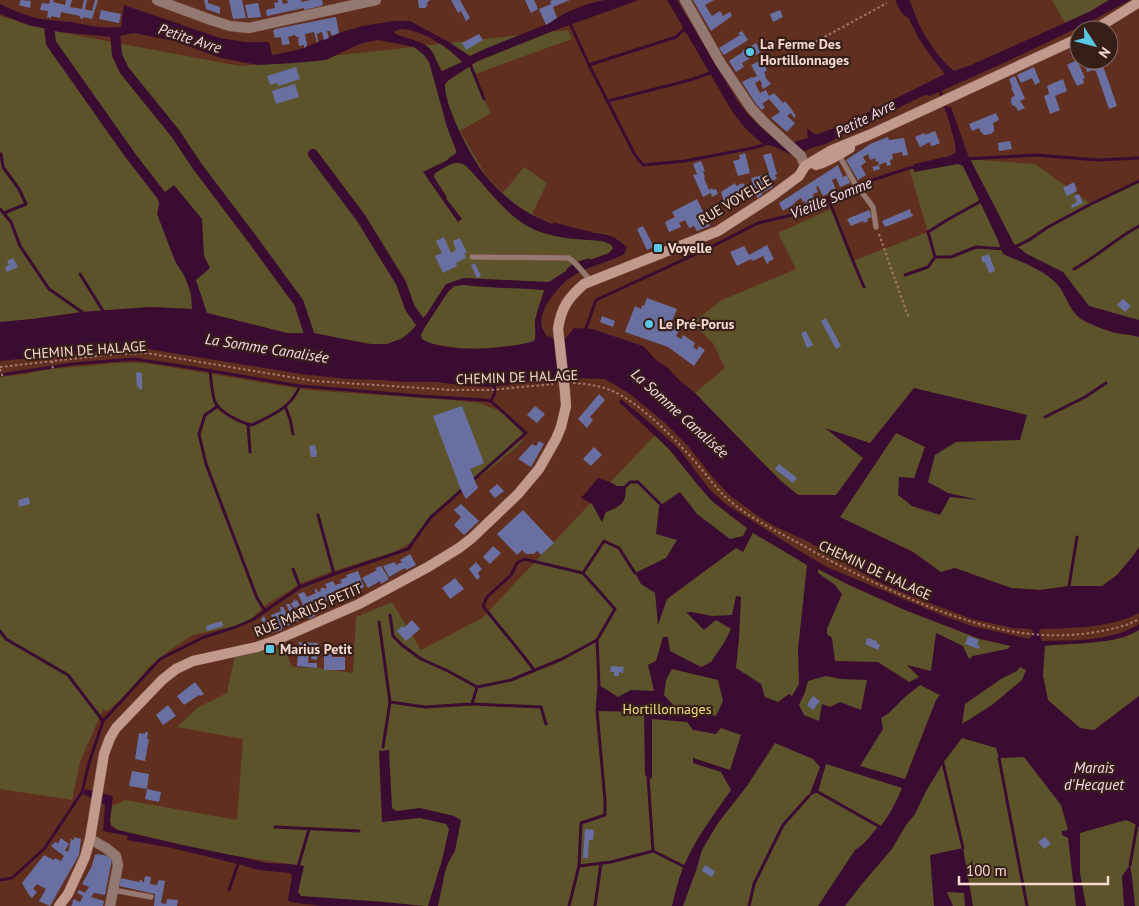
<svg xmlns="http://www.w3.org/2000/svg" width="1139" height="906" font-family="'PT Sans',sans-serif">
<rect width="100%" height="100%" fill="#612f1f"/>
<g fill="#5c532a">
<path d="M 1052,0 L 1109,0 L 1091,11 L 1065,23 Z"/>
<path d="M 0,16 L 64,33 L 240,66 L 568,30 L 572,39 L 475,74 L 484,99 L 491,113 L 460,131 L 488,179 L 503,193 L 524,167 L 547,183 L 532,214 L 540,219 L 573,230 L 607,234 L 618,239 L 627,247 L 625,253 L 621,256 C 585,272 570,267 547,305 C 542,313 540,323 545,331 L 535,341 L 523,345 L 476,349 L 459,348 L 428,343 L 422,339 L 401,339 L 387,344 L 373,344 L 306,333 L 287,333 L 192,309 L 154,307 L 82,312 L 32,319 L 0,322 Z"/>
<path d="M 963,159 L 1035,164 L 1091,204 L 1139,181 L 1139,547 L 1133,556 L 1117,575 L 1102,586 L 1069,586 L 1040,590 L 1011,588 L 955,568 L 941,573 L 913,552 L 840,518 L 798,495 L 782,482 L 760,460 L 695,393 L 725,368 L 713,343 L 692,323 L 722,300 L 796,269 L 778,233 L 833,208 L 853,261 L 928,232 L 909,168 Z"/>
<path d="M 117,363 L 143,363 L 151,364 L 307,390 L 452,400 L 479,403 L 495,409 L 503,413 L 523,434 L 522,441 L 518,446 L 490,469 L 477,478 L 430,519 L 424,531 L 415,540 L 395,552 L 333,571 L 298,584 L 294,588 L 265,605 L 252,618 L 237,627 L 225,628 L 193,635 L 170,650 L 148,668 L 131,689 L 117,703 L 107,711 L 103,709 L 80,762 L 72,800 L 0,789 L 0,377 L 26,374 L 43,370 Z"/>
<path d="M 655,435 L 669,449 L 697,484 L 712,501 L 732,517 L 753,532 L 807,565 L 818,569 L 847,584 L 905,610 L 980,639 L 1012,646 L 1076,644 L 1112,640 L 1126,637 L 1139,630 L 1139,906 L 381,906 L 303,898 L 298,892 L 303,866 L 222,854 L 118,830 C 106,824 110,817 112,806 L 125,800 L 237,820 L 243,739 L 177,727 L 197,708 L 227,693 L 235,655 L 276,646 L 287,654 L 292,667 L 318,668 L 353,673 L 356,617 L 392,602 L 421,650 L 482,618 Z"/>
</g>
<g fill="#3b0c31" fill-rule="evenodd">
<path d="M 605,0 L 639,0 L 553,31 L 478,61 L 449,80 L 445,84 C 444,107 474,163 489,180 C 504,196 521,211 541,219 C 551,224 563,228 574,230 C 585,233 597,232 608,235 C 616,237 621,242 627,247 L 625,253 L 621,256 C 592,269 572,268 552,297 C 546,305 540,316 542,326 C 543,329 545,333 547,337 L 550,336 L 554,340 L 565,339 L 574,328 L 592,329 L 643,346 L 657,361 L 667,367 L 678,379 L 695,393 L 760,460 L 782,482 L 798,495 L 836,495 L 863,458 L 825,428 L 870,443 L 914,388 L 1027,415 L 1020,440 L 956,442 L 935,455 L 928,482 L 948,493 L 979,500 L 950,497 L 940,515 L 912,506 L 898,495 L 899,477 L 914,478 L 925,447 L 896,433 L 840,517 L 913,552 L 941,572 L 955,568 L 1011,588 L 1040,590 L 1069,586 L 1102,586 L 1117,575 L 1133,556 L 1139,547 L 1139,613 C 1109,628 1074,628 1041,629 L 1039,632 L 1042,641 C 1075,640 1110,642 1139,624 L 1139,630 C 1111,646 1076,642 1045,646 L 1043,676 L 1048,700 L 1080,728 L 1094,730 L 1139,696 L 1139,827 L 1137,825 L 1126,820 L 1080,833 L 1080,873 L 1086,906 L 1076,906 L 1068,838 L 1062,835 L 1062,831 L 1068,830 L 1061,805 L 1024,757 L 999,758 L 996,748 L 962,738 L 943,763 L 926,791 L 915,814 L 906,825 L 892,849 L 862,884 L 845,906 L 818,906 L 855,850 C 868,842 869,836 879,826 L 880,827 C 891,813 895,804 902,788 L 826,764 L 818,792 L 809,796 L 820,767 L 813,759 L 775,743 L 747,786 L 718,823 L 702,850 L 696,871 L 683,906 L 672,906 C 676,891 679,875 686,861 C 698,835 715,813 731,790 L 721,772 L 693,763 L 693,758 L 730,770 L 741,735 L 721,728 L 716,734 L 693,730 L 687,722 L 652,719 L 652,779 L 645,775 L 644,712 L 597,711 L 599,685 L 618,697 L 631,690 L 654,691 L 648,665 L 656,661 L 663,637 L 668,637 L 670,651 L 701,667 L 711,662 L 724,643 L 731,629 L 716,620 L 704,630 L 686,612 L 692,612 L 712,616 L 732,615 L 736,596 L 741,597 L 739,639 L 736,668 L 761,684 L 765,697 L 778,702 L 789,694 L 792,696 L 799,684 L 798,649 L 807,565 L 753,533 L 743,552 L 736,548 L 667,599 L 658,625 L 655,593 L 641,584 L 635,573 L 666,558 L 677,540 L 656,534 L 659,507 L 661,505 L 680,492 L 697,514 L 730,539 L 743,536 L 747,528 L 712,501 L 697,484 L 669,449 L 619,402 L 621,399 L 649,422 L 679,449 L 710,490 L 727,505 L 803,553 L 827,567 L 944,616 L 972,626 L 1029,639 L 1031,637 L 1033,631 L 1030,629 L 1013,628 L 972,619 L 906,594 L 873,579 L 807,541 L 774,526 L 761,518 L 729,495 L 710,474 L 688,446 L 665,423 L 630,394 L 605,379 L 571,378 L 558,379 L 487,387 L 467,386 L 437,382 L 404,382 L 383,380 L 347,379 L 301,374 L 142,348 L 121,349 L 0,361 L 0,322 L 32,319 L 82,312 L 149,307 L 192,309 L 191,294 L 185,277 L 175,261 L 157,214 L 161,195 L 174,185 L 202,219 L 204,256 L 210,268 L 196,280 L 207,313 L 287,333 L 314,333 L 369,344 L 387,344 L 401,339 L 410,332 L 426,315 L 446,284 L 464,278 L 549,282 L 572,267 L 584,262 L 609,253 L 613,248 C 611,245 611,244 607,243 C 602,240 594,241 588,240 C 575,239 560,238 547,234 C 510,224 491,191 466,166 C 455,158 445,168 435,173 L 433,179 L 434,183 L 462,219 L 458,222 L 423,172 L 456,156 L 457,153 L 447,127 L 429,62 L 424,55 L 414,47 L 379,40 L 367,42 L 357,45 L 326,60 L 295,63 L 257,65 L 221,58 L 174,41 L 154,37 L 135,33 L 112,37 L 60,32 L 28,25 L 0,14 L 0,4 C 15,11 31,18 48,20 C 55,21 63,21 71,22 C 87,25 104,29 121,27 L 124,5 L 220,38 L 245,42 L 269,42 L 272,55 L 278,54 L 301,49 L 339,33 L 362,26 L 394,21 L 410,21 L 449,42 L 470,56 L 487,48 L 550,23 C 565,11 587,3 605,0 ZM 400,29 C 419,28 450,48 462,62 L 442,71 C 437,64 435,53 428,47 C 418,39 405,39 394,33 L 395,31 ZM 464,285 C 490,288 516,288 543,290 L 544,291 C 541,301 537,310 535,320 C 534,327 537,335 534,341 C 508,349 446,354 422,339 L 421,335 L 425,327 L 448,292 L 454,286 ZM 818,569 L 847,584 L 905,610 L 980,639 L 1011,646 L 1007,649 L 973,656 L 969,659 L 963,646 L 936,633 L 931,671 L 907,665 L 919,677 L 909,682 L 878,662 L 835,661 L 832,638 L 827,634 L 827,629 L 842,594 L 834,584 L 818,573 ZM 1020,667 L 1026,670 L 1022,680 L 992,705 L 962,724 L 965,704 L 1001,679 L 1017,671 ZM 672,669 L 718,680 L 723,701 L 716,716 L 675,707 L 664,695 L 666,680 ZM 826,676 L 841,679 L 867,680 L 861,710 L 840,702 L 830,707 L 822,704 L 819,721 L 804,715 L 799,705 L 805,692 L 808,681 ZM 920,685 L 940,695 L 936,700 L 905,779 L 860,766 L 883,729 L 881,718 L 889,713 L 905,697 Z"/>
<path d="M 667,0 L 677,0 L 737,100 C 749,118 766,133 784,145 L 808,138 L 807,128 L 814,134 L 818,134 L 840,126 L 945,74 L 927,51 L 919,39 L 909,19 L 901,12 L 895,0 L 909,0 C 913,7 915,15 918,22 C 927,40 938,58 954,71 L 971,65 L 1069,21 L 1091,11 L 1109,0 L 1130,0 L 1092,21 L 1006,62 L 930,96 L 925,95 L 857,128 L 847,132 L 826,144 L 814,147 L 793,156 L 773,146 L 764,145 L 747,130 L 733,113 Z"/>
<path d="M 945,107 L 951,107 L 968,155 L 1014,244 L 1027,254 L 1063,272 L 1089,306 L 1139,320 L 1139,337 C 1130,334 1125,335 1116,333 C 1110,332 1087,323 1081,319 C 1069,311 1066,294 1057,284 C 1043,269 1021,262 1003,254 L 997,238 L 963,166 L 958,164 L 914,172 L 914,164 L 950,156 L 956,152 L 955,143 Z"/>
<path d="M 598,478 L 610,482 L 617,486 L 626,486 C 626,503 622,506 606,512 L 602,522 L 592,504 L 581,498 Z"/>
<path d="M 389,750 L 392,808 L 396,811 L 420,808 L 454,816 L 461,820 L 455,851 L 448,863 L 445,872 L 438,906 L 428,906 L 442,860 L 449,829 L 446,824 L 420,818 L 382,822 L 379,751 Z"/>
<path d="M 85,789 L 113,796 L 110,821 L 111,826 L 118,830 L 182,845 L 246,858 L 266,863 L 289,864 L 304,866 L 298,892 L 301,896 L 385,902 L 424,906 L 320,906 L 290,902 L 288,900 L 292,876 L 290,873 L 258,870 L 242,865 L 172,848 L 127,840 L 128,836 L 103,831 L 105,805 L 83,794 Z"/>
<path d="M 963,848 L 973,906 L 965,906 L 964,893 L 947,892 L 953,906 L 934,906 L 930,855 Z"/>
<path d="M 1130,865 L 1132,877 L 1135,906 L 1124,906 L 1122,876 Z"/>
</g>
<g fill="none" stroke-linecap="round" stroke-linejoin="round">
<g stroke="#3b0c31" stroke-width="3">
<path d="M 569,21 L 589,65 L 635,155 L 643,165 L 685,161 L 753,148 L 764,145 L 766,142"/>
<path d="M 470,64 L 484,99"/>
<path d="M 589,65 L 676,37 L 684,29 L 686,32 L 690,32"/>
<path d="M 939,88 L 947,111"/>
<path d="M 608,101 L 690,80 L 713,72"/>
<path d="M 1,154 L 3,167 L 19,189 L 26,204 L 4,213"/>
<path d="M 967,159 L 1036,155 L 1097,160 L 1139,158"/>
<path d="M 449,160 L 460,152"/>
<path d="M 431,175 L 445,197"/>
<path d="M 828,198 L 853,261 L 864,287"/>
<path d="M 983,200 L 947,220 L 928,232 L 935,257 L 951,257 L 976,247 L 1005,249"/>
<path d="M 0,209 L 11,222 L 20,246 L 49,289 L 82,312"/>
<path d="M 554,224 L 580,231 L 591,233"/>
<path d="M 1013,248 L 1029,240 L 1048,227 L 1091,204 L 1139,181"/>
<path d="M 1074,269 C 1097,257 1116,238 1139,226"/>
<path d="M 568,270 L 575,264 L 589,260"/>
<path d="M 80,274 L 105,314"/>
<path d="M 905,275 L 928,267 L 935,257"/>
<path d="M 585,331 L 596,300 L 711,247 L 758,223 L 792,215 L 848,188 L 909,168 L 917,167"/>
<path d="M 210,370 C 211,380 212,394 215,402 C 219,412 241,423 252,425 C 272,415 290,409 300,386"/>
<path d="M 0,375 L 72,364 L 134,359 L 194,368 L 300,386 L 420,396 L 483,400 L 491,401"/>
<path d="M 218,406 L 205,415 L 199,434 L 206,464 L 257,598 L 265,611"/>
<path d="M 285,406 L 290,419 L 293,434"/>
<path d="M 1045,417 L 1085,397 L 1106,383"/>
<path d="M 248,424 L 250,452"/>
<path d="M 471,482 L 526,433 L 491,401 L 495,393 L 494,384"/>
<path d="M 623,489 L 630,482 L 638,482 L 661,505"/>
<path d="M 318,515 L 334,574"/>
<path d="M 293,569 L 300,587"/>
<path d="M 1069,586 L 1077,537"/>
<path d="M 390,615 L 393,636 L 402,645 L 421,659 L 448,671 L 477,687"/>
<path d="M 379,622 L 390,702 L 383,747"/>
<path d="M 0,631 L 6,639 L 68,675 L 103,721"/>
<path d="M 534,670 C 518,648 500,628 483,606 L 487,597 L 511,575 L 517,563 L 524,559 L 583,573 L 604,541 L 619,548 L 635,573"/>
<path d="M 390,702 L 425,707 L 472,704 L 477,687 L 511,680 L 562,659 L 597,640 L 615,609 L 583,573"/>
<path d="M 472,704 L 541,707 L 546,724"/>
<path d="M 999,758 L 1027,906"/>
<path d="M 943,763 L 963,848"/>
<path d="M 648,777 L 653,851"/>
<path d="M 818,792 L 880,827"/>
<path d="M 275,827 L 359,831"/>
<path d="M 1130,865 L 1137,825"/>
<path d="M 579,866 L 611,862 L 653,851 L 687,868"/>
<path d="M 298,867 L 309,829"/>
<path d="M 0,880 L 12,878 L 44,849 L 82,792 L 89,763 L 103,721 L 160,659 L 204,637 L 236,627 L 254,619 L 265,611 L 300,587 L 334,574 L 408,549 L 431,517 L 463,489"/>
<path d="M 229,890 L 238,864"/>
<path d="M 569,906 L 579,866 L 581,823 L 605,815 L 605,800 L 597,711 L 599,685 L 597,640"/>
<path d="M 595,906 L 601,863"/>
<path d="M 749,906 L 754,884 L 783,825 L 809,796"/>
</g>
<g stroke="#3b0c31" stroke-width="10">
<path d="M 49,26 L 51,43 L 130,155 L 161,195 L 167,207"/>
<path d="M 115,32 L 117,55 L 124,70 L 175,133 L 197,166 L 253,240 L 299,303 L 313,346"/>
<path d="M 313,154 L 361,218 L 401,283 L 410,308 L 420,322"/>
</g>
</g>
<g fill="#6970a1">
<path d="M 21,0 L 31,1 L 30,8 L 19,5 Z"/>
<path d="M 50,0 L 54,0 L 53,2 L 65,5 L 66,0 L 72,0 L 70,7 L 82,9 L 84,0 L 87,0 L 85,9 L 92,11 L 95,0 L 98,0 L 92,19 L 83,17 L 83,19 L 80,18 L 80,16 L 61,12 L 60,18 L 51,16 L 51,18 L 47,17 L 48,11 L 40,10 L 42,3 L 49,4 Z"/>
<path d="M 204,0 L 208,0 L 208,3 L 220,7 L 220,14 L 206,9 Z"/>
<path d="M 229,0 L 242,0 L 246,18 L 233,19 Z"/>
<path d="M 278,0 L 282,0 L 283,4 L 288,3 L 287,0 L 301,0 L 302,2 L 310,0 L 322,0 L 323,4 L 321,6 L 304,10 L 304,8 L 267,16 L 266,10 L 275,8 L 274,3 L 278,2 Z"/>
<path d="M 418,0 L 430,0 L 426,4 L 428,5 L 425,8 L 419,8 Z"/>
<path d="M 451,0 L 460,0 L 470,18 L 466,21 L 461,11 L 458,13 Z"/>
<path d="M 525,0 L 534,0 L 538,9 L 531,13 Z"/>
<path d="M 553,0 L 570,0 L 553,7 L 557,18 L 546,25 L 539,9 L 551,4 L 550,1 Z"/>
<path d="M 693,0 L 714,0 L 705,5 L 712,16 L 720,11 L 723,16 L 730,12 L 732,16 L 711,31 Z"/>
<path d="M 258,3 L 261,17 L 248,18 L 245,5 Z"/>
<path d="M 101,10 L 121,14 L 119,23 L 99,19 Z"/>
<path d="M 780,10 L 783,17 L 773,22 L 770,14 Z"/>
<path d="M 336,17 L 339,33 L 332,36 L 330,31 L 327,31 L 329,38 L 324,40 L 322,32 L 317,34 L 318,42 L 317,43 L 314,32 L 305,34 L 307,46 L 304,48 L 304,45 L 299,46 L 298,39 L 299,38 L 299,37 L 296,37 L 295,35 L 288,37 L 290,44 L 282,45 L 281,37 L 275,38 L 273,31 L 275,29 Z"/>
<path d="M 742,31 L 748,40 L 724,55 L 719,48 L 740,35 L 738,33 Z"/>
<path d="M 479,34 L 483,40 L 466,50 L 462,43 Z"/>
<path d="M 756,43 L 761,52 L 742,63 L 744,67 L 736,72 L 729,61 L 743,52 L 742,51 Z"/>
<path d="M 762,60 L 767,70 L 764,72 L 766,76 L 765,77 L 771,84 L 763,89 L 761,85 L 762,84 L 760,80 L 755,83 L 760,93 L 766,90 L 769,96 L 774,93 L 783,103 L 785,101 L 789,106 L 796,116 L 794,118 L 791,113 L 787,116 L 795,123 L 787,132 L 771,118 L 780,112 L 769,99 L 762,104 L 765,107 L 762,110 L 756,104 L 742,82 L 752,77 L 753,78 L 757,76 L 751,65 Z"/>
<path d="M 1077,60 L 1085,78 L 1083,79 L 1084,83 L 1077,86 L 1067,65 Z"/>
<path d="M 1090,60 L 1101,60 L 1117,106 L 1109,109 L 1096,71 L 1094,71 L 1094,70 L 1087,72 L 1084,62 Z"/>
<path d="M 296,67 L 300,79 L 279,86 L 277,83 L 270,85 L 267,76 Z"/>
<path d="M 1034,67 L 1040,82 L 1035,85 L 1032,78 L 1021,83 L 1017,75 Z"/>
<path d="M 1015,76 L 1025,99 L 1020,101 L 1025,108 L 1018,111 L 1016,107 L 1012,105 L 1011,101 L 1012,97 L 1015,96 L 1011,88 L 1012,87 L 1009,79 Z"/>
<path d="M 1063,79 L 1067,91 L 1055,96 L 1060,110 L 1050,114 L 1044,96 L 1049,94 L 1047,86 Z"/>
<path d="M 295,84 L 299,97 L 276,104 L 272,91 Z"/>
<path d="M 996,113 L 999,120 L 993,123 L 994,127 L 994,131 L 991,134 L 984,135 L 981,132 L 979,128 L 972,131 L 969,124 Z"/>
<path d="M 935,131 L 940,143 L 933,146 L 931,146 L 930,142 L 920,147 L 915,137 L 924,133 L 925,135 Z"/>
<path d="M 888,137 L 889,140 L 904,138 L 908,155 L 903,156 L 902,152 L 892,154 L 893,159 L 890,160 L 891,165 L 887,166 L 886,162 L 879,165 L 880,169 L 874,171 L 872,167 L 879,165 L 878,161 L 876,162 L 875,158 L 870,160 L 868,154 L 863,157 L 866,162 L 861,166 L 866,175 L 858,180 L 846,160 L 872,143 Z"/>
<path d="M 1010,141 L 1012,149 L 999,151 L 998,143 Z"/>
<path d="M 745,153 L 750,173 L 738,176 L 733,161 L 740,159 L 739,155 Z"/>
<path d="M 771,153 L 777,174 L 775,175 L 777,179 L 771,181 L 773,187 L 762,193 L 762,195 L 757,198 L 751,178 L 769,173 L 763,155 Z"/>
<path d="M 701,161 L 705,171 L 703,171 L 705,177 L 704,178 L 709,190 L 712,188 L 713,190 L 716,189 L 718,194 L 712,197 L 711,193 L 703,197 L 693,175 L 697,174 L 693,164 Z"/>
<path d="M 838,165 L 843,177 L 847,175 L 850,183 L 840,187 L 836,178 L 832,180 L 836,190 L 823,196 L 818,186 L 816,187 L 818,192 L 813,194 L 814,199 L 808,202 L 809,204 L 807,205 L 805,201 L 803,202 L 801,198 L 795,202 L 795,203 L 791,206 L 793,209 L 789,211 L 787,208 L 783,211 L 779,203 Z"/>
<path d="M 1074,182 L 1077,191 L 1067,196 L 1063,188 Z"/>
<path d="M 735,183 L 736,186 L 743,183 L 749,193 L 726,208 L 721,192 Z"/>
<path d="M 1079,194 L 1083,203 L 1072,208 L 1071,205 L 1077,202 L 1074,196 Z"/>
<path d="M 697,199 L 710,226 L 697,231 L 694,226 L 689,228 L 685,220 L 679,223 L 681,227 L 669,232 L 665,222 L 675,217 L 672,212 Z"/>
<path d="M 716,205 L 719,212 L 712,215 L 708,208 Z"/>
<path d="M 910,209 L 911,214 L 912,213 L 913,216 L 885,227 L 882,221 Z"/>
<path d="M 869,210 L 872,217 L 867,219 L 868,221 L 864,223 L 863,221 L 851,226 L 847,219 Z"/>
<path d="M 643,226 L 654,247 L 647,250 L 637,229 Z"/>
<path d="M 444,237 L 451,253 L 456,250 L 453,241 L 460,238 L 467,253 L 464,253 L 466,258 L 456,263 L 457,266 L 443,273 L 435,256 L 442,253 L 436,241 Z"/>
<path d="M 767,245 L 774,259 L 768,262 L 769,263 L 767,264 L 763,256 L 753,261 L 751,259 L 737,266 L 730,252 L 744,246 L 749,255 Z"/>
<path d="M 989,254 L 995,271 L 989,273 L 985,262 L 983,263 L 981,257 Z"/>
<path d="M 13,258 L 18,267 L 7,272 L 5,267 L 9,265 L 7,261 Z"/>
<path d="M 475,263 L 481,276 L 477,278 L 471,265 Z"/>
<path d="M 647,298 L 677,309 L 672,321 L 679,325 L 678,328 L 680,329 L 676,336 L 681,339 L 683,335 L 695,343 L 693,347 L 697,350 L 699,346 L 705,350 L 694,366 L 668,347 L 625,332 L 635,306 L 641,309 L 642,305 L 644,306 Z"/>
<path d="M 1123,299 L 1131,306 L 1125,312 L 1117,305 Z"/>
<path d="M 602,316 L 615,321 L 613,327 L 600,322 Z"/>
<path d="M 826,318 L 841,346 L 836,349 L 821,321 Z"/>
<path d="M 806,331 L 813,345 L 807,348 L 801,333 Z"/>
<path d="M 138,372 L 142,373 L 142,390 L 139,389 L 139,387 L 137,387 L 136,373 Z"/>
<path d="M 599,394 L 605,400 L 590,417 L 593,420 L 587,428 L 578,419 Z"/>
<path d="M 462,406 L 484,463 L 470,469 L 478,488 L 466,499 L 461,490 L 433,416 Z"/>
<path d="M 535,406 L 545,414 L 537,423 L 527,415 Z"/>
<path d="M 539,441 L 544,444 L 531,467 L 518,459 L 532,444 L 536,446 Z"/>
<path d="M 315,445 L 317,453 L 316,457 L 311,457 L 309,446 Z"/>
<path d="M 594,447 L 602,455 L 591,466 L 583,459 Z"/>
<path d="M 779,464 L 797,478 L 793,483 L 775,469 Z"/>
<path d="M 497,484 L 504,491 L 495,498 L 489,491 Z"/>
<path d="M 29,497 L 30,504 L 19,507 L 18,500 Z"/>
<path d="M 461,504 L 479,521 L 464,535 L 454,525 L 461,517 L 454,510 Z"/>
<path d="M 523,510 L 554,543 L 541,555 L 537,551 L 534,554 L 526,554 L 522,550 L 517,555 L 497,534 Z"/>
<path d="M 493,546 L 501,553 L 490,564 L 483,557 Z"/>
<path d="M 410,554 L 416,565 L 406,570 L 405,568 L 389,577 L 383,566 L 395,562 L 396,565 L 402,562 L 400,560 Z"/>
<path d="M 476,562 L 482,569 L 478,573 L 480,577 L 477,580 L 469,569 Z"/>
<path d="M 381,566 L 389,579 L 381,584 L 380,581 L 368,588 L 362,578 L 377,570 L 375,568 Z"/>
<path d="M 358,571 L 364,587 L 350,593 L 351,595 L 348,597 L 346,594 L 332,599 L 333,600 L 329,602 L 328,600 L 311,607 L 315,616 L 309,619 L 308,617 L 282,628 L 282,630 L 271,633 L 269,626 L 274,624 L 271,615 L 281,611 L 280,607 L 283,607 L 287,614 L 290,613 L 286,604 L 290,604 L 293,611 L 297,610 L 296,607 L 293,608 L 291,603 L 294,602 L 293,600 L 295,599 L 295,601 L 297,600 L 301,608 L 304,607 L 298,594 L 304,592 L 307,597 L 316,593 L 314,590 L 317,589 L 318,592 L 321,591 L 320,589 L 324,587 L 324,589 L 327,588 L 325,584 L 333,581 L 335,585 L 342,583 L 340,580 L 347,577 L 346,575 Z"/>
<path d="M 455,578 L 464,589 L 450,599 L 442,588 Z"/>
<path d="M 264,616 L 269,627 L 265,628 L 267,633 L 260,636 L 257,629 L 264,627 L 261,619 Z"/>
<path d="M 412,620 L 420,629 L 406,641 L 397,631 L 402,626 L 404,628 Z"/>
<path d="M 222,621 L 223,626 L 207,631 L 206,626 Z"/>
<path d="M 968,636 L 979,640 L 977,645 L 980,646 L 979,649 L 965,644 Z"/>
<path d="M 867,638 L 877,641 L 877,643 L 880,645 L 878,650 L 865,644 Z"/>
<path d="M 299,642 L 318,643 L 317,660 L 311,659 L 312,655 L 309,654 L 308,663 L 317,663 L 317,668 L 297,666 Z"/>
<path d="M 332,654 L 332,657 L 345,657 L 345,670 L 324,670 L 324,655 Z"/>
<path d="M 611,666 L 624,667 L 623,673 L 619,672 L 619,676 L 614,676 L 614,672 L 610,672 Z"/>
<path d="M 195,682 L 204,694 L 200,696 L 199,695 L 184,705 L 177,696 Z"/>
<path d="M 813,696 L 820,701 L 813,710 L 807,705 Z"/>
<path d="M 168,705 L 176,716 L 163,725 L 156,715 Z"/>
<path d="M 145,732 L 148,732 L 147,739 L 149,739 L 145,761 L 135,759 L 139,733 L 145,734 Z"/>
<path d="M 132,771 L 149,774 L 147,789 L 129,786 Z"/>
<path d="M 147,789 L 161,792 L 159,802 L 145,799 Z"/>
<path d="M 585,829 L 594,830 L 593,840 L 589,840 L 588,858 L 583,858 Z"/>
<path d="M 74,837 L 81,839 L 79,855 L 50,906 L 39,901 L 46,889 L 37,884 L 33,889 L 37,892 L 32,898 L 29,895 L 22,883 L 44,855 L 54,860 L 55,858 L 61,861 L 64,856 L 51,846 L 55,842 L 58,843 L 61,838 L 69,844 L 65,850 L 68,852 L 71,839 L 74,840 Z"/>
<path d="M 1045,837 L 1051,844 L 1044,849 L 1038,842 Z"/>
<path d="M 97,854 L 109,856 L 112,859 L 105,895 L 94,893 L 91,897 L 104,901 L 103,906 L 71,906 L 73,903 L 72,902 L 74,899 L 80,902 L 83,896 L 77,893 L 79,890 L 85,893 L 89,887 L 82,884 L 91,868 L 95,855 Z"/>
<path d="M 705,865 L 715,871 L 712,877 L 702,871 Z"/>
<path d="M 145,876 L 151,877 L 150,884 L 157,885 L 159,880 L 165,881 L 161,903 L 166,904 L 167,899 L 178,900 L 177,906 L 154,906 L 155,894 L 119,886 L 120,878 L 139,882 L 140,880 L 142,880 L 142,882 L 144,882 Z"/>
</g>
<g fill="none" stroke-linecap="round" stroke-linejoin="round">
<g stroke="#7c4e3f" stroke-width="6">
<g id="lane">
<path d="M 839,155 L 854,182 L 873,207 L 876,227"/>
<path d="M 472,257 L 569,258 L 575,263 L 591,281"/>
<path d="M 113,890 L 151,897"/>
</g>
</g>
<g stroke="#7c4e3f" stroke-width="11">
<g id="street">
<path d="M 157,0 L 211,20 L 230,26 L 249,28 L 376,0"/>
<path d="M 685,0 L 720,62 L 751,108 L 764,122 L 801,156 L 805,166"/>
<path d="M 90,839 L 106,848 L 116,856 L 118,865 L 110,906"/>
</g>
</g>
<g stroke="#7c4e3f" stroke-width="11">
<g id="secondary">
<path d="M 1094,30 L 1139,2"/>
<path d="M 816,165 C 828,162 840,154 850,148"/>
<path d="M 558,329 C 561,308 568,298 584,284 L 718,231 L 772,196 L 799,176 L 805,166 L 830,151 L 869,135 L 1079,38"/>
<path d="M 59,906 L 68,894 L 85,857 L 90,839 L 104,754 L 110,738 L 116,728 L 162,680 L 176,669 L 193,661 L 257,647 L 274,641 L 359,604 L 428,567 L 459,548 L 472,538 L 518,494 L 539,469 L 556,439 L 561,427 L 566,406 L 565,392"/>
</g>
</g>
<g stroke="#a47a6c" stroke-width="2" stroke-dasharray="2.5 2.5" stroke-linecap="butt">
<path d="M 793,49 L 800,50 L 806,47 L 887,3"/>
<path d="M 879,234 L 909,319"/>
<path d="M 52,361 L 53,370"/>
<path d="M 0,367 L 107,355 L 146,353 L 314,381 L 452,390 L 492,390 L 553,384"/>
<path d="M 0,369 L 3,378"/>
<path d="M 573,383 C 586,384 598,385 610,390 C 639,401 678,442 698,465 C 709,478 718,491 731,502 C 752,519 778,532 802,545 C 833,563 866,579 899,594 C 963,622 1026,644 1096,632 C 1111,629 1125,627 1139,619"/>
</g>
<use href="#lane" stroke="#937971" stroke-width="5"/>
<use href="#street" stroke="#937971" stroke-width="10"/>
<use href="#secondary" stroke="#c2998d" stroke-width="10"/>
<g stroke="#7c4e3f" stroke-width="11" stroke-linecap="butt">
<path id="secondary-bridge" d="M 558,329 L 565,392"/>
</g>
<use href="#secondary-bridge" stroke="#c2998d" stroke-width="10"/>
</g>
<g fill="#5ac8e5" stroke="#361f18" stroke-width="2">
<circle cx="750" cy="52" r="5"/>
<rect x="653" y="243" width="10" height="10" rx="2.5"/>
<circle cx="649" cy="324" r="5"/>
<rect x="265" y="644" width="10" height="10" rx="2.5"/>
</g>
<g text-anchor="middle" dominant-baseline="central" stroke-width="4.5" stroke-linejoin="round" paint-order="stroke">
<g font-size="14" font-weight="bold" fill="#f9d9cf" stroke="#361f18" text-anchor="start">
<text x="760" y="44">La Ferme Des<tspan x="760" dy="16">Hortillonnages</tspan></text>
<text x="668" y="248">Voyelle</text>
<text x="659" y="324">Le Pré-Porus</text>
<text x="280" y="649">Marius Petit</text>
</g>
<g font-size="14" fill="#f9d9cf" stroke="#361f18">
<text transform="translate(735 200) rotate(-31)">RUE VOYELLE</text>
<text transform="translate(85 350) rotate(-4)">CHEMIN DE HALAGE</text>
<text transform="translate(517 377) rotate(-2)">CHEMIN DE HALAGE</text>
<text transform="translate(875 570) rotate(25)">CHEMIN DE HALAGE</text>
<text transform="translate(308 610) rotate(-23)">RUE MARIUS PETIT</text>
</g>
<g font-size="14" fill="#f2de80" stroke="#361f18">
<text x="667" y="709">Hortillonnages</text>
</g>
<g font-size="15" font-style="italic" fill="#f9d7ee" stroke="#361f18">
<text transform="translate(190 38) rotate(18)">Petite Avre</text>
<text transform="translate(865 118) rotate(-27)">Petite Avre</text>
<text transform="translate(831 198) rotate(-22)">Vieille Somme</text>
<text transform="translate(267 348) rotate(9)">La Somme Canalisée</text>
<text transform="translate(680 413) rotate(42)">La Somme Canalisée</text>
<text x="1094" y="767">Marais<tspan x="1094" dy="17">d'Hecquet</tspan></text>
</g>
</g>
<g transform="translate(1094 45) rotate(126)"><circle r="24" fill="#361f18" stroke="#846961"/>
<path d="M0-4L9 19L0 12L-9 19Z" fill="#5ac8e5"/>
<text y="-8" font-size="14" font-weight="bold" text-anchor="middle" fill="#f9d9cf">N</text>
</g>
<path d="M959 876v8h149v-8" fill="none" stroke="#f9d9cf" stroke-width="2.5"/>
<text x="966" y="876" font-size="15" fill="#f9d9cf" stroke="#361f18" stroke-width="4" paint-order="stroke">100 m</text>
</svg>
